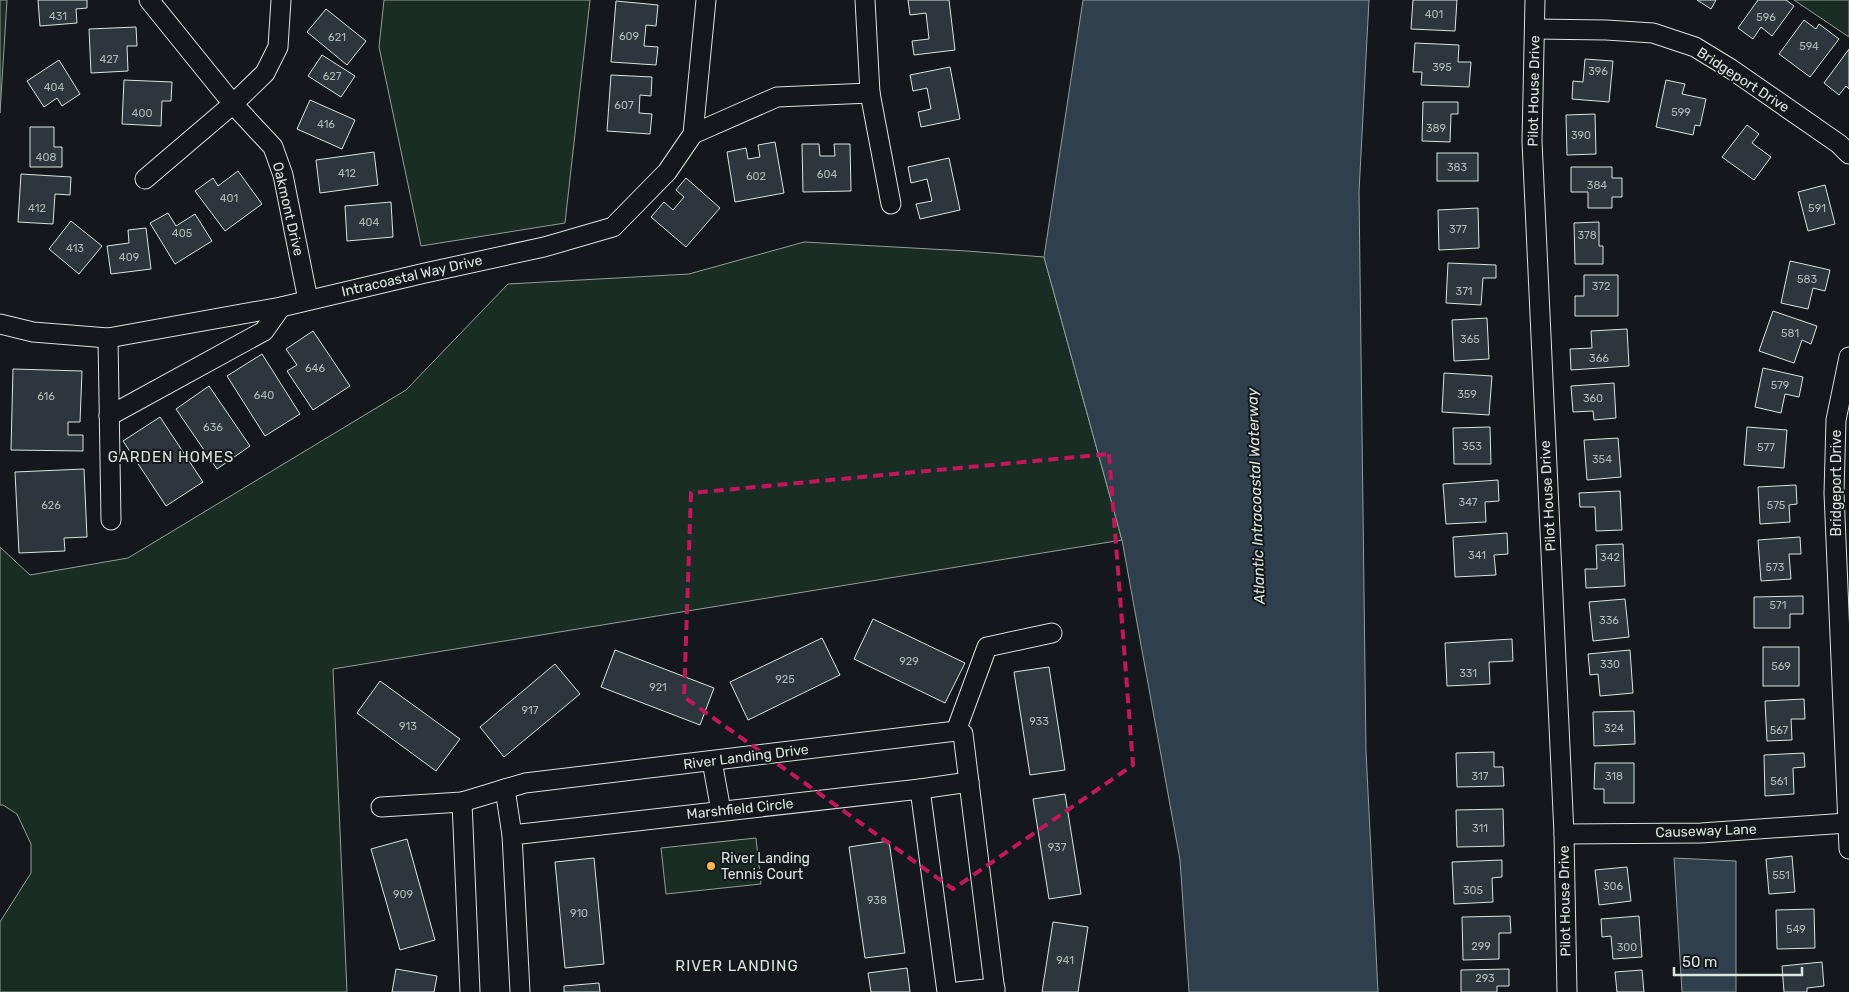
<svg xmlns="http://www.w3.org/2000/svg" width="1849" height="992" font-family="Rubik,sans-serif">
<rect width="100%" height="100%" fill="#14181c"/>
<g fill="#1a2d24" stroke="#939e99">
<path d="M 0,0 L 7,0 L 0,113 Z"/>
<path d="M 384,0 L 590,0 L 565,223 L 421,246 L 379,47 Z"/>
<path d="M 1794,0 L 1849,0 L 1849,37 Z"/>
<path d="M 804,242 L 967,251 L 1044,257 L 1122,540 L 333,669 L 347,992 L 0,992 L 0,922 L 31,873 L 31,844 L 17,814 L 3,805 L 0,805 L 0,547 L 30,575 L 128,558 L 406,390 L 508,284 L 689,274 Z"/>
<path d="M 756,838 L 761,884 L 666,894 L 661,848 Z"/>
</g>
<g fill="#2f3f4d" stroke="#939e99">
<path d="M 1083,0 L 1369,0 L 1359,192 L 1366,751 L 1378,992 L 1189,992 L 1180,860 L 1122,540 L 1044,257 Z"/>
<path d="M 1674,858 L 1736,861 L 1736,992 L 1682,992 Z"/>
</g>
<g fill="#2c363c" stroke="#d8e6dc">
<path d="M 38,0 L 87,0 L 87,8 L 76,9 L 77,23 L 40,26 Z"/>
<path d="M 908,0 L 949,0 L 955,50 L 914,55 L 912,41 L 929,39 L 926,13 L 910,15 Z"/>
<path d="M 1413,0 L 1457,0 L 1455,31 L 1411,29 Z"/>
<path d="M 1697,0 L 1716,0 L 1711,9 Z"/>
<path d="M 1758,0 L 1786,0 L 1794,6 L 1772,36 L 1761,27 L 1753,39 L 1738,28 Z"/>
<path d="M 616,1 L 658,5 L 656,26 L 646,25 L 644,46 L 658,47 L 656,65 L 611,62 Z"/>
<path d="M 326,9 L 366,41 L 347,65 L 307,32 Z"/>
<path d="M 1804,20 L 1816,29 L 1819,24 L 1839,39 L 1810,77 L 1779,54 Z"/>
<path d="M 136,27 L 137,46 L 127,46 L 128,71 L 91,73 L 89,29 Z"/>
<path d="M 1415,43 L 1459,45 L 1458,62 L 1471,62 L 1469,87 L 1421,85 L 1422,72 L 1413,72 Z"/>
<path d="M 1849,49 L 1849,89 L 1846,86 L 1839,95 L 1824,83 Z"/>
<path d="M 322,55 L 355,76 L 341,97 L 308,76 Z"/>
<path d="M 1585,59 L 1613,61 L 1609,102 L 1572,99 L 1573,81 L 1583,82 Z"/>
<path d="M 59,60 L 80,94 L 62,106 L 57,98 L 44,107 L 27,81 Z"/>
<path d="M 950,67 L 960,119 L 921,127 L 918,112 L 931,109 L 927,88 L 913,91 L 910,75 Z"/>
<path d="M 611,75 L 652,77 L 651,96 L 640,95 L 639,113 L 652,114 L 650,134 L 607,131 Z"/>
<path d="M 124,80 L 172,82 L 171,101 L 162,101 L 161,126 L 122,124 Z"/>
<path d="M 1666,80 L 1685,84 L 1682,94 L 1706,99 L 1700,126 L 1695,125 L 1693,135 L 1656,127 Z"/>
<path d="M 310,100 L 355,120 L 342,149 L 297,129 Z"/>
<path d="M 1423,102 L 1458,102 L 1458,114 L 1451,114 L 1450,142 L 1422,141 Z"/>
<path d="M 1595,114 L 1596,154 L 1567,155 L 1566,115 Z"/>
<path d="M 1747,125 L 1759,134 L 1752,143 L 1771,157 L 1754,180 L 1722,157 Z"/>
<path d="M 30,127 L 54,127 L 54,147 L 62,147 L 62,167 L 30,167 Z"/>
<path d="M 775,142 L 784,193 L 735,202 L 727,152 L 746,148 L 748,159 L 760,157 L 758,145 Z"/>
<path d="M 802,144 L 819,144 L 820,156 L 835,156 L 834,144 L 850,144 L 851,191 L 803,192 Z"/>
<path d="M 374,152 L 378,185 L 320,193 L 316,160 Z"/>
<rect x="1437" y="153" width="41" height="28"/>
<path d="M 949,158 L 960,210 L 920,219 L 916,204 L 932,201 L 927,179 L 911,183 L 908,167 Z"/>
<path d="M 1571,167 L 1612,167 L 1612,178 L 1622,178 L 1622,197 L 1612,197 L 1612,208 L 1588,208 L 1588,192 L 1571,192 Z"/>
<path d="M 238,171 L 262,204 L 225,231 L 195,191 L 213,178 L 218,186 Z"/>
<path d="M 21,174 L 71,177 L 70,195 L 55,194 L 53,224 L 18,222 Z"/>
<path d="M 686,178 L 720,208 L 686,247 L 651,217 L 664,202 L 673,210 L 684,197 L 676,190 Z"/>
<path d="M 1825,185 L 1835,224 L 1808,231 L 1798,192 Z"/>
<path d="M 391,202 L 393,237 L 347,241 L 345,206 Z"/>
<path d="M 1478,208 L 1479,248 L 1439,250 L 1438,210 Z"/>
<path d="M 168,213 L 176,226 L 195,214 L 212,241 L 175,264 L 150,223 Z"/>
<path d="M 71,221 L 102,246 L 79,274 L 49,249 Z"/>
<path d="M 1599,222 L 1599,246 L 1603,246 L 1603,264 L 1575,264 L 1574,223 Z"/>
<path d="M 146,228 L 151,269 L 111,274 L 107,246 L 129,243 L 128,230 Z"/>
<path d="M 1790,261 L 1830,270 L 1825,291 L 1813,288 L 1808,309 L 1781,303 Z"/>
<path d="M 1448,263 L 1496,265 L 1496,278 L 1483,278 L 1481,305 L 1446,303 Z"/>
<path d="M 1584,275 L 1618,275 L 1618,316 L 1575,316 L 1575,296 L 1584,296 Z"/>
<path d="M 1773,311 L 1817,326 L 1811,344 L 1802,340 L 1794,363 L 1759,351 Z"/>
<path d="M 1487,318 L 1489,359 L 1454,361 L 1452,320 Z"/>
<path d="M 1627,329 L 1629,366 L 1571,370 L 1570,349 L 1592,348 L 1591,331 Z"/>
<path d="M 313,331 L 350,386 L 313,410 L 287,371 L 297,365 L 286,349 Z"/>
<path d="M 262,354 L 300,414 L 265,436 L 227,376 Z"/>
<path d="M 1763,368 L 1803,377 L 1799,397 L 1785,394 L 1781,413 L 1755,407 Z"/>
<path d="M 13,369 L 82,371 L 80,422 L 68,422 L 68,435 L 83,435 L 83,451 L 11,450 Z"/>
<path d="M 1444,373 L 1492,376 L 1489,415 L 1442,412 Z"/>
<path d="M 1614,383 L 1616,418 L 1594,420 L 1593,411 L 1573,412 L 1571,386 Z"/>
<path d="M 209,386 L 250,446 L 217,469 L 176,409 Z"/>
<path d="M 160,417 L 203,482 L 166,506 L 123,441 Z"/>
<path d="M 1490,427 L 1491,464 L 1454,464 L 1453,428 Z"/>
<path d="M 1747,427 L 1787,430 L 1784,468 L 1744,465 Z"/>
<path d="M 1618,438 L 1621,477 L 1587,480 L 1584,440 Z"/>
<path d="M 84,469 L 87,537 L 64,538 L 65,551 L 19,553 L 15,472 Z"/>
<path d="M 1498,480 L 1499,501 L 1485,502 L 1486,522 L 1446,524 L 1443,484 Z"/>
<path d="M 1796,485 L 1797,504 L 1789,505 L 1790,522 L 1760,524 L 1758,487 Z"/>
<path d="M 1620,491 L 1622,530 L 1596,531 L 1595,507 L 1580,507 L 1579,493 Z"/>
<path d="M 1507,533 L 1508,554 L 1494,555 L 1496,575 L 1455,577 L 1453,537 Z"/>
<path d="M 1800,537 L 1801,554 L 1789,554 L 1791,579 L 1761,581 L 1758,540 Z"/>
<path d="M 1623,544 L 1625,586 L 1586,588 L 1585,569 L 1597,569 L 1596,545 Z"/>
<path d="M 1803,596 L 1803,614 L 1790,614 L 1790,628 L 1754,628 L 1754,597 Z"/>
<path d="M 1625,599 L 1629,637 L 1593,641 L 1589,602 Z"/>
<path d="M 873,619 L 965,663 L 945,703 L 854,659 Z"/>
<path d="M 822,638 L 840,675 L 748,720 L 730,682 Z"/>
<path d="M 1512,639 L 1513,661 L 1489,662 L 1490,684 L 1447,686 L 1445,643 Z"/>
<rect x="1763" y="647" width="36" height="39"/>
<path d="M 615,650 L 714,688 L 700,725 L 601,687 Z"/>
<path d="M 1630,650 L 1633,693 L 1600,696 L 1598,674 L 1590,675 L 1588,654 Z"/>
<path d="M 555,664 L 580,694 L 504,757 L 480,727 Z"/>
<path d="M 1049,667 L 1065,770 L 1030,775 L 1014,672 Z"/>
<path d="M 380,681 L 460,739 L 436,771 L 357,713 Z"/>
<path d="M 1804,699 L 1805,719 L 1791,719 L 1792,740 L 1767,741 L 1765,701 Z"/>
<path d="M 1634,711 L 1635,744 L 1594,746 L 1593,712 Z"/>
<path d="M 1494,752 L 1494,767 L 1503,767 L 1504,786 L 1457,787 L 1456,753 Z"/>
<path d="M 1804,753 L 1805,767 L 1793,768 L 1794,794 L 1765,796 L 1764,755 Z"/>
<path d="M 1595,763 L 1634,763 L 1634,803 L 1604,803 L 1604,789 L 1594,789 Z"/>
<path d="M 1065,794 L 1081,894 L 1049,899 L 1033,799 Z"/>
<path d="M 1503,809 L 1504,846 L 1457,847 L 1456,810 Z"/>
<path d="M 407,839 L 435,940 L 400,950 L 371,849 Z"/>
<path d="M 889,841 L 905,953 L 865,958 L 849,847 Z"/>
<path d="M 1792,856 L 1795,892 L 1769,894 L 1766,859 Z"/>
<path d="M 594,858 L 604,964 L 565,968 L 555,862 Z"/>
<path d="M 1502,860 L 1502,877 L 1492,878 L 1493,902 L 1454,904 L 1452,862 Z"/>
<path d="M 1627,867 L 1631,901 L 1599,905 L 1595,870 Z"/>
<path d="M 1814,909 L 1815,948 L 1777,949 L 1776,910 Z"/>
<path d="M 1510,916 L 1511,933 L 1499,933 L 1499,959 L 1463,960 L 1462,917 Z"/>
<path d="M 1639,916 L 1642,957 L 1613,959 L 1611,936 L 1602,937 L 1601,919 Z"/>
<path d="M 1053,922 L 1088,927 L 1078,992 L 1042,992 Z"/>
<path d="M 1822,962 L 1824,986 L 1807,988 L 1807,992 L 1784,992 L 1782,966 Z"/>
<path d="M 907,968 L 910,992 L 871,992 L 868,973 Z"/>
<path d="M 396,969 L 437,976 L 434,992 L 392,992 Z"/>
<path d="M 1509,969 L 1509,986 L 1497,986 L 1497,992 L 1461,992 L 1461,970 Z"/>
<path d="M 1642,970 L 1644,992 L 1617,992 L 1615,972 Z"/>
<path d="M 599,983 L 600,992 L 564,992 L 564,986 Z"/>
</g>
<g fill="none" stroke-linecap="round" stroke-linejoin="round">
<g stroke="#d8e6dc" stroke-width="21">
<g id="minor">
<path d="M 281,0 L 278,47 L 265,73 L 233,104 L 273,147 L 283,175 L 308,300"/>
<path d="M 1535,0 L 1532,141 L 1564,834 L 1567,992"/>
<path d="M 1535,29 L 1606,30 L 1653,33 L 1695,47 L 1731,69 L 1839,144 L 1849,154"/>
<path d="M 870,93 L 891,204"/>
<path d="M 693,134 L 777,97 L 870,93 L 865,0"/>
<path d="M 145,179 L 233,104 L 149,0"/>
<path d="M 0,324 L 33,332 L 108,338 L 281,307 L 425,273 L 544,247 L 613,227 L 667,172 L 693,134 L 706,0"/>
<path d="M 108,338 L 111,520"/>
<path d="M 1849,357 L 1836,420 L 1834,493 L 1849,849"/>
<path d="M 109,416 L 264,331 L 281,307"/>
<path d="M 956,731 L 987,647 L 1052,633"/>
<path d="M 712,761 L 721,811"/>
<path d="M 505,789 L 512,835"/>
<path d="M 920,789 L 969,782"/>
<path d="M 381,807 L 462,802"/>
<path d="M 1564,834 L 1701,833 L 1847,823"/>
<path d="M 470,992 L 462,802 L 525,783 L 956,731 L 963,734 L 995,992"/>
<path d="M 520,992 L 512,835 L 920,789 L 947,992"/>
<path d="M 957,992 L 995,988"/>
</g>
</g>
<use href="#minor" stroke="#14181c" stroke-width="19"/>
</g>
<path fill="none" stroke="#c2185b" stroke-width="4" stroke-dasharray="10 6" stroke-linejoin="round" d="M 1109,454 L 1133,765 L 953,889 L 684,697 L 691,493 Z"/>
<circle fill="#ffb74d" stroke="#14181c" stroke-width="2" cx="711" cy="866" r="5"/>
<g text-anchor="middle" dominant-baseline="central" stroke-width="4" stroke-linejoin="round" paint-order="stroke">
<g font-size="11" fill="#adbab4">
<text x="1434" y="14">401</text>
<text x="58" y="16">431</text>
<text x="1766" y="17">596</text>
<text x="629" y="36">609</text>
<text x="337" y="37">621</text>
<text x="1809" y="46">594</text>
<text x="109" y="59">427</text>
<text x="1442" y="67">395</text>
<text x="1598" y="71">396</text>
<text x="332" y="76">627</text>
<text x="54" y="87">404</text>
<text x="624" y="105">607</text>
<text x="1681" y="112">599</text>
<text x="142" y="113">400</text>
<text x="326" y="124">416</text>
<text x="1436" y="128">389</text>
<text x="1581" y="135">390</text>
<text x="46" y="157">408</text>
<text x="1457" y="167">383</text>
<text x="347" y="173">412</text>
<text x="827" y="174">604</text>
<text x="756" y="176">602</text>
<text x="1597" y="185">384</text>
<text x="229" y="198">401</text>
<text x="37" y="208">412</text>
<text x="1817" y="208">591</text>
<text x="369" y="222">404</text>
<text x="1458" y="229">377</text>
<text x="182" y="233">405</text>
<text x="1587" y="235">378</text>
<text x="75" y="248">413</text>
<text x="129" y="257">409</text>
<text x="1807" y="279">583</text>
<text x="1601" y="286">372</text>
<text x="1464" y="291">371</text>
<text x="1790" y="333">581</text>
<text x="1470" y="339">365</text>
<text x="1599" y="358">366</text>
<text x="315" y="368">646</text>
<text x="1780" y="385">579</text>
<text x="1467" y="394">359</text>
<text x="264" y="395">640</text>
<text x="46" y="396">616</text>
<text x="1593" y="398">360</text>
<text x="213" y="427">636</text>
<text x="1472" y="446">353</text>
<text x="1766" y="447">577</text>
<text x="1602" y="459">354</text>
<text x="1468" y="502">347</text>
<text x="51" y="505">626</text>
<text x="1776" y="505">575</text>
<text x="1477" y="555">341</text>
<text x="1610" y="557">342</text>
<text x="1775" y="567">573</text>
<text x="1778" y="605">571</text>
<text x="1609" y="620">336</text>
<text x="909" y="661">929</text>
<text x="1610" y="664">330</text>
<text x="1781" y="666">569</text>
<text x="1468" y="673">331</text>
<text x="785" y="679">925</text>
<text x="658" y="687">921</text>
<text x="530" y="710">917</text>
<text x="1039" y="721">933</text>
<text x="408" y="726">913</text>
<text x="1614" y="728">324</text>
<text x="1779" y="730">567</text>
<text x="1480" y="776">317</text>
<text x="1614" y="776">318</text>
<text x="1779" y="781">561</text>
<text x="1480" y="828">311</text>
<text x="1057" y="847">937</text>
<text x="1781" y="875">551</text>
<text x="1613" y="886">306</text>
<text x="1473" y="890">305</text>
<text x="403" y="894">909</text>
<text x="877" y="900">938</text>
<text x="579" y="913">910</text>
<text x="1796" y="929">549</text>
<text x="1481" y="946">299</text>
<text x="1627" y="947">300</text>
<text x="1065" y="960">941</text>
<text x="1485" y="978">293</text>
</g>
<g font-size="14" fill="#d8e6dc" stroke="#14181c">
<text transform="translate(1743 80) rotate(33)">Bridgeport Drive</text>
<text transform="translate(1534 91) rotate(-89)">Pilot House Drive</text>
<text transform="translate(288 209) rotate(77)">Oakmont Drive</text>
<text transform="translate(412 276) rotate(-13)">Intracoastal Way Drive</text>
<text transform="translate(1836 483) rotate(-90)">Bridgeport Drive</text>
<text transform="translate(1548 496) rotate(-93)">Pilot House Drive</text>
<text transform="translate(746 757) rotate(-7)">River Landing Drive</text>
<text transform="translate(740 809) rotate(-6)">Marshfield Circle</text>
<text transform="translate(1706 831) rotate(-2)">Causeway Lane</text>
<text transform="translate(1565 901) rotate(-91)">Pilot House Drive</text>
</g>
<g font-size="14" fill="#d8e6dc" stroke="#14181c" text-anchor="start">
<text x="721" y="858">River Landing<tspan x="721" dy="16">Tennis Court</tspan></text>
</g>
<g font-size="15" letter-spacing="1" fill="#d8e6dc" stroke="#14181c">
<text x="171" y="457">GARDEN HOMES</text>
<text x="737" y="966">RIVER LANDING</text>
</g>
<g font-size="15" font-style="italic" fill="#d8e6dc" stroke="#14181c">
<text transform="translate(1256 496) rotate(-92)">Atlantic Intracoastal Waterway</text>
</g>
</g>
<path d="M1674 967v8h128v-8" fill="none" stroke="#d8e6dc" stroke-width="2.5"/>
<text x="1682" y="967" font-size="15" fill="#d8e6dc" stroke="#14181c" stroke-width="4" paint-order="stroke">50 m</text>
</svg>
